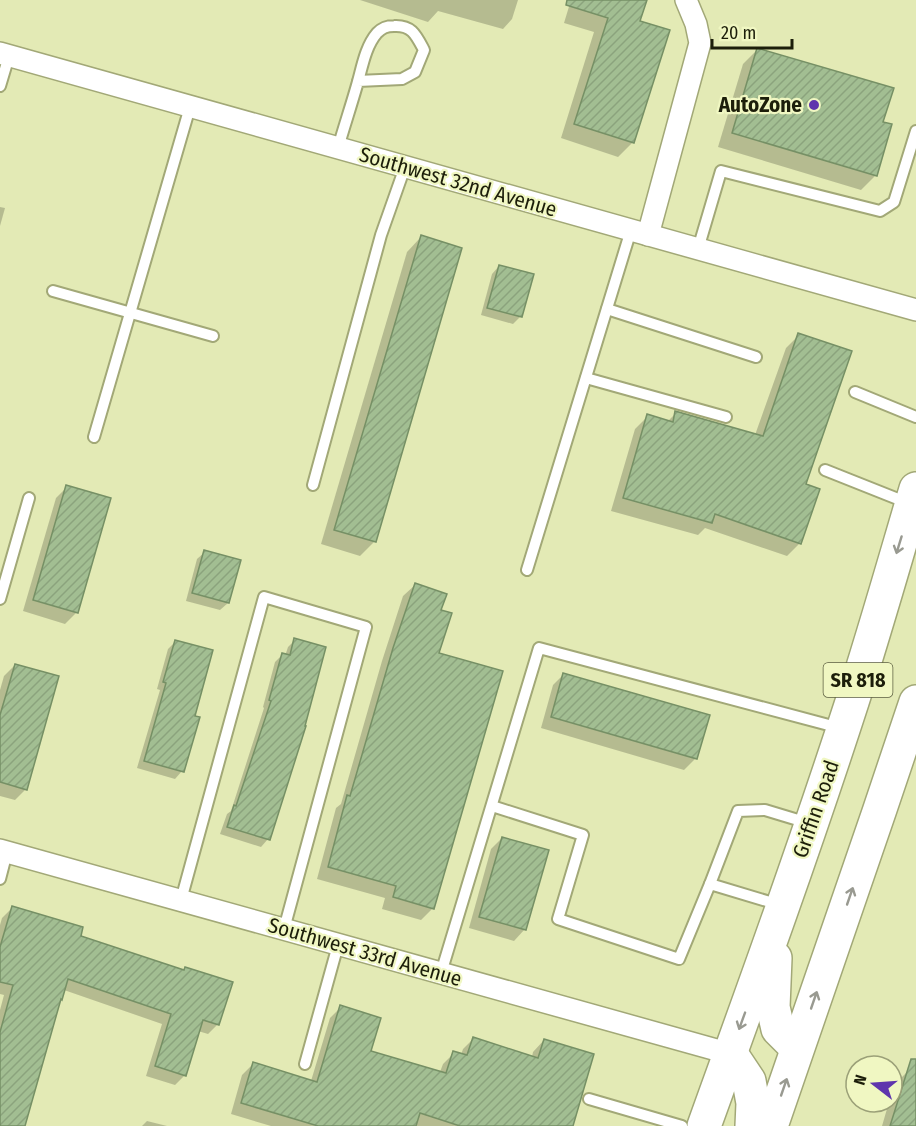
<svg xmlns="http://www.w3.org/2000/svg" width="916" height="1126" font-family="'Fira Sans Condensed',sans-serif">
<defs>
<pattern id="building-hatch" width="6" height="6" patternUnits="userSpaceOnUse" patternTransform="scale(1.5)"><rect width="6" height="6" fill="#a2be92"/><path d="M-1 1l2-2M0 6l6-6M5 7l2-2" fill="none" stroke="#8ba37d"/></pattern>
</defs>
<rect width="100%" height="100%" fill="#e3eab5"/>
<g fill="#0003">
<path d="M 360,0 L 518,0 L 512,19 L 503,29 L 438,11 L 428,22 Z"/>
<path d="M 571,0 L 645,0 L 638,22 L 633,142 L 618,157 L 561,138 L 594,32 L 564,23 Z"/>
<path d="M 758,49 L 881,122 L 876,175 L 861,190 L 718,147 L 743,64 Z"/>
<path d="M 0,207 L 5,208 L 0,226 Z"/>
<path d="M 421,237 L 375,541 L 360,556 L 321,544 L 407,252 Z"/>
<path d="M 499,266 L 521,316 L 513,324 L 481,315 L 492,274 Z"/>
<path d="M 799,335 L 804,485 L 800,543 L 787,556 L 705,528 L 698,535 L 611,511 L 635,429 L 648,416 L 667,422 L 676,413 L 755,435 L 786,348 Z"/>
<path d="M 67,487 L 77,612 L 65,624 L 23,611 L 56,498 Z"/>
<path d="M 205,552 L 228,603 L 220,610 L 186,601 L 197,559 Z"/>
<path d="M 415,585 L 439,611 L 437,654 L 433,908 L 421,920 L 382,909 L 385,898 L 317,879 L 336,808 L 341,804 L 382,661 L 403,596 Z"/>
<path d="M 295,640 L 268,839 L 261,847 L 220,834 L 227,814 L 231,811 L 264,708 L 263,707 L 275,662 L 282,655 L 285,656 L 288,647 Z"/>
<path d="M 175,642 L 193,717 L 182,771 L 175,779 L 137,768 L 160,690 L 157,689 L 168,649 Z"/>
<path d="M 15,665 L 26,789 L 15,800 L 0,796 L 0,690 L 4,676 Z"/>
<path d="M 564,674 L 696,758 L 684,770 L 541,728 L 553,685 Z"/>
<path d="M 502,838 L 525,929 L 514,941 L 469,928 L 491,849 Z"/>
<path d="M 12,908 L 79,937 L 218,1024 L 208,1034 L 198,1031 L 185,1075 L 175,1085 L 146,1076 L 162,1024 L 64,990 L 61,999 L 58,1002 L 23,1126 L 0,1126 L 0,1010 L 4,995 L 0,994 L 0,925 L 2,918 Z"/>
<path d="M 341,1007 L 369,1052 L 440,1072 L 443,1064 L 454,1053 L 461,1055 L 463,1049 L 474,1038 L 532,1057 L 533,1052 L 544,1040 L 571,1126 L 271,1126 L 231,1114 L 242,1075 L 253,1064 L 311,1081 L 330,1018 Z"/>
<path d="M 908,1071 L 916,1073 L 916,1126 L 882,1126 L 889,1102 L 892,1102 L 892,1093 L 895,1084 Z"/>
<path d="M 147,1121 L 167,1126 L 142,1126 Z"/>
</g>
<g fill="url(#building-hatch)" stroke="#769065" stroke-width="1.5">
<path d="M 567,0 L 647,0 L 640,21 L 670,30 L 634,143 L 574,124 L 608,18 L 566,5 Z"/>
<path d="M 757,48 L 894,88 L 883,122 L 892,124 L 877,176 L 732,133 Z"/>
<path d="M 421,235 L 462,248 L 376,542 L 334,530 Z"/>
<path d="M 499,265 L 534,274 L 522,317 L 487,308 Z"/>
<path d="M 798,333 L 852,351 L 806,484 L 820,489 L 801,544 L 715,514 L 712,523 L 623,498 L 647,414 L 673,422 L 675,411 L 763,436 Z"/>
<path d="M 66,485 L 111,498 L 78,613 L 33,600 Z"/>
<path d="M 204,550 L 241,560 L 229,603 L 192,593 Z"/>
<path d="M 415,583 L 447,594 L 441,610 L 452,613 L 439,653 L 503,671 L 434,909 L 393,897 L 396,886 L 328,867 L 347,795 L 350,796 L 393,648 Z"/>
<path d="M 294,638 L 326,647 L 305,726 L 306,726 L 270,840 L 227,827 L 234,805 L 236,806 L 271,701 L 269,700 L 282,653 L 290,655 Z"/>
<path d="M 175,640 L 213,650 L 195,716 L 200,717 L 184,772 L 144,761 L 166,683 L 163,682 Z"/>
<path d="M 15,664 L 59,676 L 27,790 L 0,782 L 0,715 Z"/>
<path d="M 563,673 L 710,715 L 697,759 L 551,717 Z"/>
<path d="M 502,837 L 549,850 L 526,930 L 479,917 Z"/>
<path d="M 12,906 L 83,927 L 81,936 L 184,970 L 185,967 L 233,982 L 219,1025 L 203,1020 L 186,1076 L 155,1066 L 171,1014 L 68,979 L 62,1000 L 61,999 L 25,1126 L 0,1126 L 0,1032 L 13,985 L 0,982 L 0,947 Z"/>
<path d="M 340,1005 L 381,1018 L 371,1051 L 446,1073 L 453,1051 L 467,1055 L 473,1037 L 538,1058 L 544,1039 L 594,1054 L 573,1126 L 460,1126 L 420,1113 L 416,1126 L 318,1126 L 241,1103 L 253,1062 L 317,1082 Z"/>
<path d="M 911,1059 L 916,1059 L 916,1126 L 890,1126 Z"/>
</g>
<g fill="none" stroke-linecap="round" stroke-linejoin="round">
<g stroke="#a2a877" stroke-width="14">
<g id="service">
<path d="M 0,86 L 9,56"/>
<path d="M 338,148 C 344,127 351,106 357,85 C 362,68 365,47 377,33 C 382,28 386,26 394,26 C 412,25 416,35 424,50 L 415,72 L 402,79 L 358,81"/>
<path d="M 698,249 L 721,171 L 880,211 L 894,202 L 916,131"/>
<path d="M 53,291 L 213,336"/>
<path d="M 607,309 L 756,357"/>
<path d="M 586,378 L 726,417"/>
<path d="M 855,392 L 916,417"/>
<path d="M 94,437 L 190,107"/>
<path d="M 825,470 L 908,503"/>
<path d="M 313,485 L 381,235 L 405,167"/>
<path d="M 527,570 L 631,230"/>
<path d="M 0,599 L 29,498"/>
<path d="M 492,806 L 583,835 L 558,919 L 679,959 L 710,884 L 780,905"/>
<path d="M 0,879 L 7,852"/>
<path d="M 710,884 L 738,811 L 765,810 L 808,823"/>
<path d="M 181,900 L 264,597 L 366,627 L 284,929"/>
<path d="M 441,973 L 539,648 L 840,728"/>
<path d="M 305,1064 L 338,945"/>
<path d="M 589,1099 L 682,1126"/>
</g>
</g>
<g stroke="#a2a877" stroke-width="24">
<g id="minor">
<path d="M 0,53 L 916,310"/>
<path d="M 648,235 L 700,43 L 696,24 L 686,0"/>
<path d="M 0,850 L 731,1054"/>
</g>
</g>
<g stroke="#a2a877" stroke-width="36">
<g id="primary">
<path d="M 775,958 L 773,1007 L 778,1029 L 797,1048"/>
<path d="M 731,1054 L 749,1081 L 753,1103 L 752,1126"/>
<path d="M 704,1126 C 755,985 806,844 852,702 C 875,631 895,560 916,489"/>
<path d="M 771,1126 L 879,812 L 916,702"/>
</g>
</g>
<use href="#service" stroke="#fff" stroke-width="10"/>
<use href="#minor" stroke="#fff" stroke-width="21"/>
<use href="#primary" stroke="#fff" stroke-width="33"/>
</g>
<defs><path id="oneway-shaft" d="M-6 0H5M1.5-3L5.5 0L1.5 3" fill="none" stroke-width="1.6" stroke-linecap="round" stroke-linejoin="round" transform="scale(1.5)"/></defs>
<g stroke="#999a91">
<use href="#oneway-shaft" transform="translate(899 545) rotate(107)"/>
<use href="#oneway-shaft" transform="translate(850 896) rotate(-71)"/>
<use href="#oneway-shaft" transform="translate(814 1000) rotate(-71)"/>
<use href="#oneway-shaft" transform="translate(742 1021) rotate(110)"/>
<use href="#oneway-shaft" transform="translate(784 1087) rotate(-71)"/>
</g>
<circle fill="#5f35ad" stroke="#f0f7c2" stroke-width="2" cx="814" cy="105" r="6"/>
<g text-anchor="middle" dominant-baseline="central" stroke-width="4.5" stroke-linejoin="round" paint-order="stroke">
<rect fill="#f0f7c2" stroke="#5c5f41" stroke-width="1.5" x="823.5" y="663" width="69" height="34" rx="4.5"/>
<g font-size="20" font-weight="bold" fill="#1c1e0a">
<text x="858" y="680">SR 818</text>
</g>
<g font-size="21" font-weight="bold" fill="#1c1e0a" stroke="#f0f7c2" text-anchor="end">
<text x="802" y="105">AutoZone</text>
</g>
<g font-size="21" fill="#1c1e0a" stroke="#f0f7c2">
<text transform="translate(458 182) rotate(16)">Southwest 32nd Avenue</text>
<text transform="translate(816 809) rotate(-71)">Griffin Road</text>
<text transform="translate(365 952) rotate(16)">Southwest 33rd Avenue</text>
</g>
</g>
<g transform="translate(874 1084) rotate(287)"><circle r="28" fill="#f0f7c2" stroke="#9ba078" stroke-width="1.5"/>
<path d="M0-4.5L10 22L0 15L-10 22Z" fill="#5f35ad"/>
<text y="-9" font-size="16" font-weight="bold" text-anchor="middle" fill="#1c1e0a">N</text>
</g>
<path d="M712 39v9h80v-9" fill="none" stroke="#1c1e0a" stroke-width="3"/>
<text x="721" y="39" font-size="18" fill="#1c1e0a" stroke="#f0f7c2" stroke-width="4.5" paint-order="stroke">20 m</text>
</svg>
